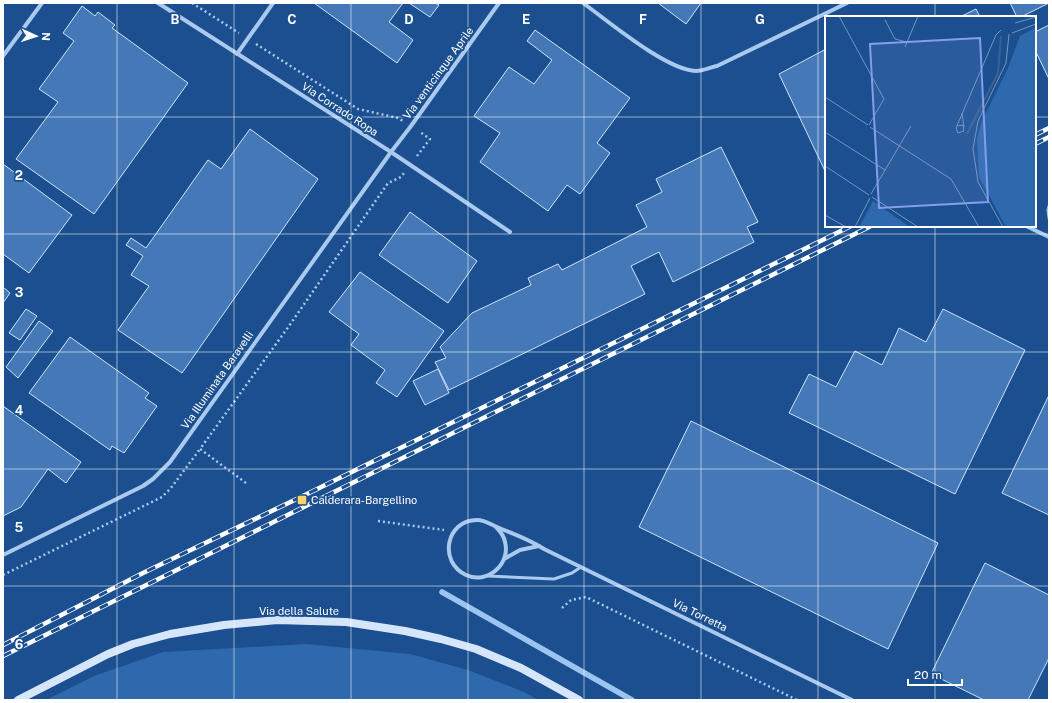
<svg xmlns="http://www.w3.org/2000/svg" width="1052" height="703" font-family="'Public Sans',sans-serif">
<rect width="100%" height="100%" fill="#1b4f8f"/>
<path fill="#2e69ad" d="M 306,644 L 410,654 L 468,670 L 524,692 L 538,700 L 46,700 L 94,676 L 163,652 Z"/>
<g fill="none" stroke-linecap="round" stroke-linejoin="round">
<path stroke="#9cc4f0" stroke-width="5.5" d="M 442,592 L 632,700"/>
</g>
<g fill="#4478b7" stroke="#cfe3fa">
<path d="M 314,3 L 403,3 L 389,22 L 413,40 L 397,63 Z"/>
<path d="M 409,3 L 435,3 L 439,5 L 430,17 Z"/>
<path d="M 658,3 L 701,3 L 686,24 Z"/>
<path d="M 1010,3 L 1049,3 L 1021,17 L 1017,17 Z"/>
<path d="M 82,6 L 95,16 L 98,12 L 115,25 L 112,28 L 188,83 L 94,214 L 16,159 L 58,102 L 39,89 L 74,41 L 63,33 Z"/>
<path d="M 976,9 L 980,17 L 960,17 Z"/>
<path d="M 1049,25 L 1049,79 L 1035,50 L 1035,32 Z"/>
<path d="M 535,30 L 630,98 L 597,143 L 610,153 L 580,194 L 567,185 L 548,211 L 480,162 L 500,133 L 474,116 L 509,67 L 534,84 L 552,60 L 527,41 Z"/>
<path d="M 826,49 L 826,170 L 825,171 L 779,74 Z"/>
<path d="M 250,129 L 318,179 L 182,373 L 118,330 L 149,286 L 131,275 L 143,256 L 126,245 L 131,238 L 146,248 L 208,160 L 221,169 Z"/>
<path d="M 721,147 L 758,222 L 747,227 L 754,242 L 673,282 L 659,252 L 631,266 L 645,294 L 449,390 L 435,362 L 446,358 L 440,347 L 472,313 L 531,285 L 528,278 L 558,264 L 562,270 L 647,227 L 636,205 L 662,192 L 656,179 Z"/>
<path d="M 3,164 L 72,215 L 29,273 L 3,254 Z"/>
<path d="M 410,212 L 477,261 L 448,303 L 379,255 Z"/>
<path d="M 360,272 L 444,331 L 397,397 L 376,383 L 385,370 L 351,345 L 359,334 L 329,312 Z"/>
<path d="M 3,287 L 10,293 L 3,303 Z"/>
<path d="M 26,309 L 37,316 L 20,340 L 9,333 Z"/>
<path d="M 943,309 L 1025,350 L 955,494 L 789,413 L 809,374 L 836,387 L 855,351 L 882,365 L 899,328 L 926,342 Z"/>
<path d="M 39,321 L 53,331 L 18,378 L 6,367 Z"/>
<path d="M 70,337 L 149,393 L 145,398 L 157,406 L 124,453 L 112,446 L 110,450 L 29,393 Z"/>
<path d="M 438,369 L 449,393 L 425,405 L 413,381 Z"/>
<path d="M 1049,395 L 1049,515 L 1002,493 Z"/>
<path d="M 3,406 L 81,462 L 66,483 L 48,469 L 21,507 L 3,516 Z"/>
<path d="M 691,421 L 938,543 L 888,649 L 639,527 Z"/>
<path d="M 985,563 L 1049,595 L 1049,658 L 1028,700 L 984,700 L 931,674 Z"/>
</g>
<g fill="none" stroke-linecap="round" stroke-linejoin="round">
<g stroke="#a9c9ee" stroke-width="2.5" stroke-dasharray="2 3" stroke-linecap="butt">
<path d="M 192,3 L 239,33"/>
<path d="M 256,44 L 358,109 L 398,118 L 403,121"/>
<path d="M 417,156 L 430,139 L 420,132"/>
<path d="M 246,483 L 200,449 L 289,326 L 388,183 L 401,177 L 404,173"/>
<path d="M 378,521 L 444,530"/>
<path d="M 3,575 L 162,497 L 171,488 L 200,449"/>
<path d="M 562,608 L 571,600 L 586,597 L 797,700"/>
</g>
<g stroke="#a9c9ee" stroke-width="3">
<path d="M 1049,206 L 1048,210 L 1049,218"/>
<path d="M 488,576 L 554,579 L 572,573 L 581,567"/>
</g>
<g stroke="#a9c9ee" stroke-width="4">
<path d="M 158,3 L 391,152 L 510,232"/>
<path d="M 583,3 C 608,21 666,70 696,71 C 703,71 711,67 717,66 L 847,3"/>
<path d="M 237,54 L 273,3"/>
<path d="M 3,56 L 42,3"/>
<path d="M 1026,226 L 1049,237"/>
<path d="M 496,527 C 500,531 504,536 505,542 C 511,564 487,585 466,575 C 438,562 446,520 477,520 C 485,520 490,524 497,527 C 513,534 529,539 544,549 L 852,700"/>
<path d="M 3,555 L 143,486 L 153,479 L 170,462 L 391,152 L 411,126 L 499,3"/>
<path d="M 504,559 L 520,550 L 539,546"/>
</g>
<path stroke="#d6e6fa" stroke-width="8" d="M 18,700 L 108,654 L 133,644 L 170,634 L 224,625 L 277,620 L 346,622 L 405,631 L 441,639 L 476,649 L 521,668 L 579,700"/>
<g stroke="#fff" stroke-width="4.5">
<g id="rail">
<path d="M 1035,135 L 1049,128"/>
<path d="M 1035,144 L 1049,137"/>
<path d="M 3,645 L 145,572 L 307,494 L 851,226"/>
<path d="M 3,656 L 871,226"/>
</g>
</g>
<use href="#rail" stroke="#1b4f8f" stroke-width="3" stroke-dasharray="9" stroke-linecap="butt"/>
</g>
<path fill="none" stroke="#fff" stroke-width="1" stroke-opacity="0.55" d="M 117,3 L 117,700M 234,3 L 234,700M 351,3 L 351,700M 468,3 L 468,700M 584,3 L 584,700M 701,3 L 701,700M 818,3 L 818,700M 935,3 L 935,17M 3,117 L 826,117M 1035,117 L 1049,117M 935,226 L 935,700M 3,234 L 1049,234M 3,352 L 1049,352M 3,469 L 1049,469M 3,586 L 1049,586"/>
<rect fill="#ffd166" stroke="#1b4f8f" stroke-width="1.5" x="297" y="495" width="10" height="10" rx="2"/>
<g text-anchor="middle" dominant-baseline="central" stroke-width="3.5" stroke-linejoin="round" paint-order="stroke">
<g font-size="11" fill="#fff" stroke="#1b4f8f">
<text transform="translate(438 73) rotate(-54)">Via venticinque Aprile</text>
<text transform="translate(340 109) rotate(33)">Via Corrado Ropa</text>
<text transform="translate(217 380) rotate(-55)">Via Illuminata Baravelli</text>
<text x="299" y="611">Via della Salute</text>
<text transform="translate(700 615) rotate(26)">Via Torretta</text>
</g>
<g font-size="11" fill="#fff" stroke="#1b4f8f" text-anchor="start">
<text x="311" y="500">Calderara-Bargellino</text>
</g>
</g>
<g transform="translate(825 16)">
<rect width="211" height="211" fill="#1b4f8f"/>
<path d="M 211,11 L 211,211 L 181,211 L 154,161 L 152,123 L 157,105 L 183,52 L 195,20 ZM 48,185 L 75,204 L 85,211 L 34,211 Z" fill="#2e69ad"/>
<path fill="none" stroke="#3c6290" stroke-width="2" d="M 142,118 L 173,57 L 176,20"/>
<path fill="none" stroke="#7695bc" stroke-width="1" d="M 14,0 L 59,83 L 44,109M 60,4 L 70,23 L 82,26M 190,7 L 211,1M 187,17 L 211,8M 80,31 L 93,0M 0,81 L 43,109M 137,97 L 139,111M 132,110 L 138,109 L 139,115 L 133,117 L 131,112 L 171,19 L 176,14M 45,111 L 126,163 L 154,211M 0,116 L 60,154M 0,150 L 44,179M 46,178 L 86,110M 47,181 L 93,211M 0,199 L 21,211M 30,211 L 45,182M 178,211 L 153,166 L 148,133 L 153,105 L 181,47 L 184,18"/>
<path fill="#839eea" fill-opacity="0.15" stroke="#839eea" stroke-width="2" d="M 155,22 L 163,186 L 54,192 L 45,28 Z"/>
<rect width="211" height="211" fill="none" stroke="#fff" stroke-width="2"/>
</g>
<g font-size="13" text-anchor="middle" font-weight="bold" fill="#fff" stroke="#1b4f8f" stroke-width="3.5" stroke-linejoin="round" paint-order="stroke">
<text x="175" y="24">B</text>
<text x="292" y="24">C</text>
<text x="409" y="24">D</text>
<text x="526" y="24">E</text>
<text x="643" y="24">F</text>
<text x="760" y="24">G</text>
<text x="19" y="180">2</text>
<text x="19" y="297">3</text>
<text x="19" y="415">4</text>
<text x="19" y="532">5</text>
<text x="19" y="649">6</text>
</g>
<rect width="1052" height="703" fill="none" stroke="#ffffff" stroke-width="8"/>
<g transform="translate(36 36) rotate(93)" stroke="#1b4f8f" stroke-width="3" paint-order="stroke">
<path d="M0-3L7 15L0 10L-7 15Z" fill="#ffffff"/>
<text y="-6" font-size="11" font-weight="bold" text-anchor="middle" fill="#ffffff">N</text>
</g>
<path d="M908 679v6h54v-6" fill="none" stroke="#ffffff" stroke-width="2"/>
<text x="914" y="679" font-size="12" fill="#ffffff" stroke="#1b4f8f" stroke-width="3" paint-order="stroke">20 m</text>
</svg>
